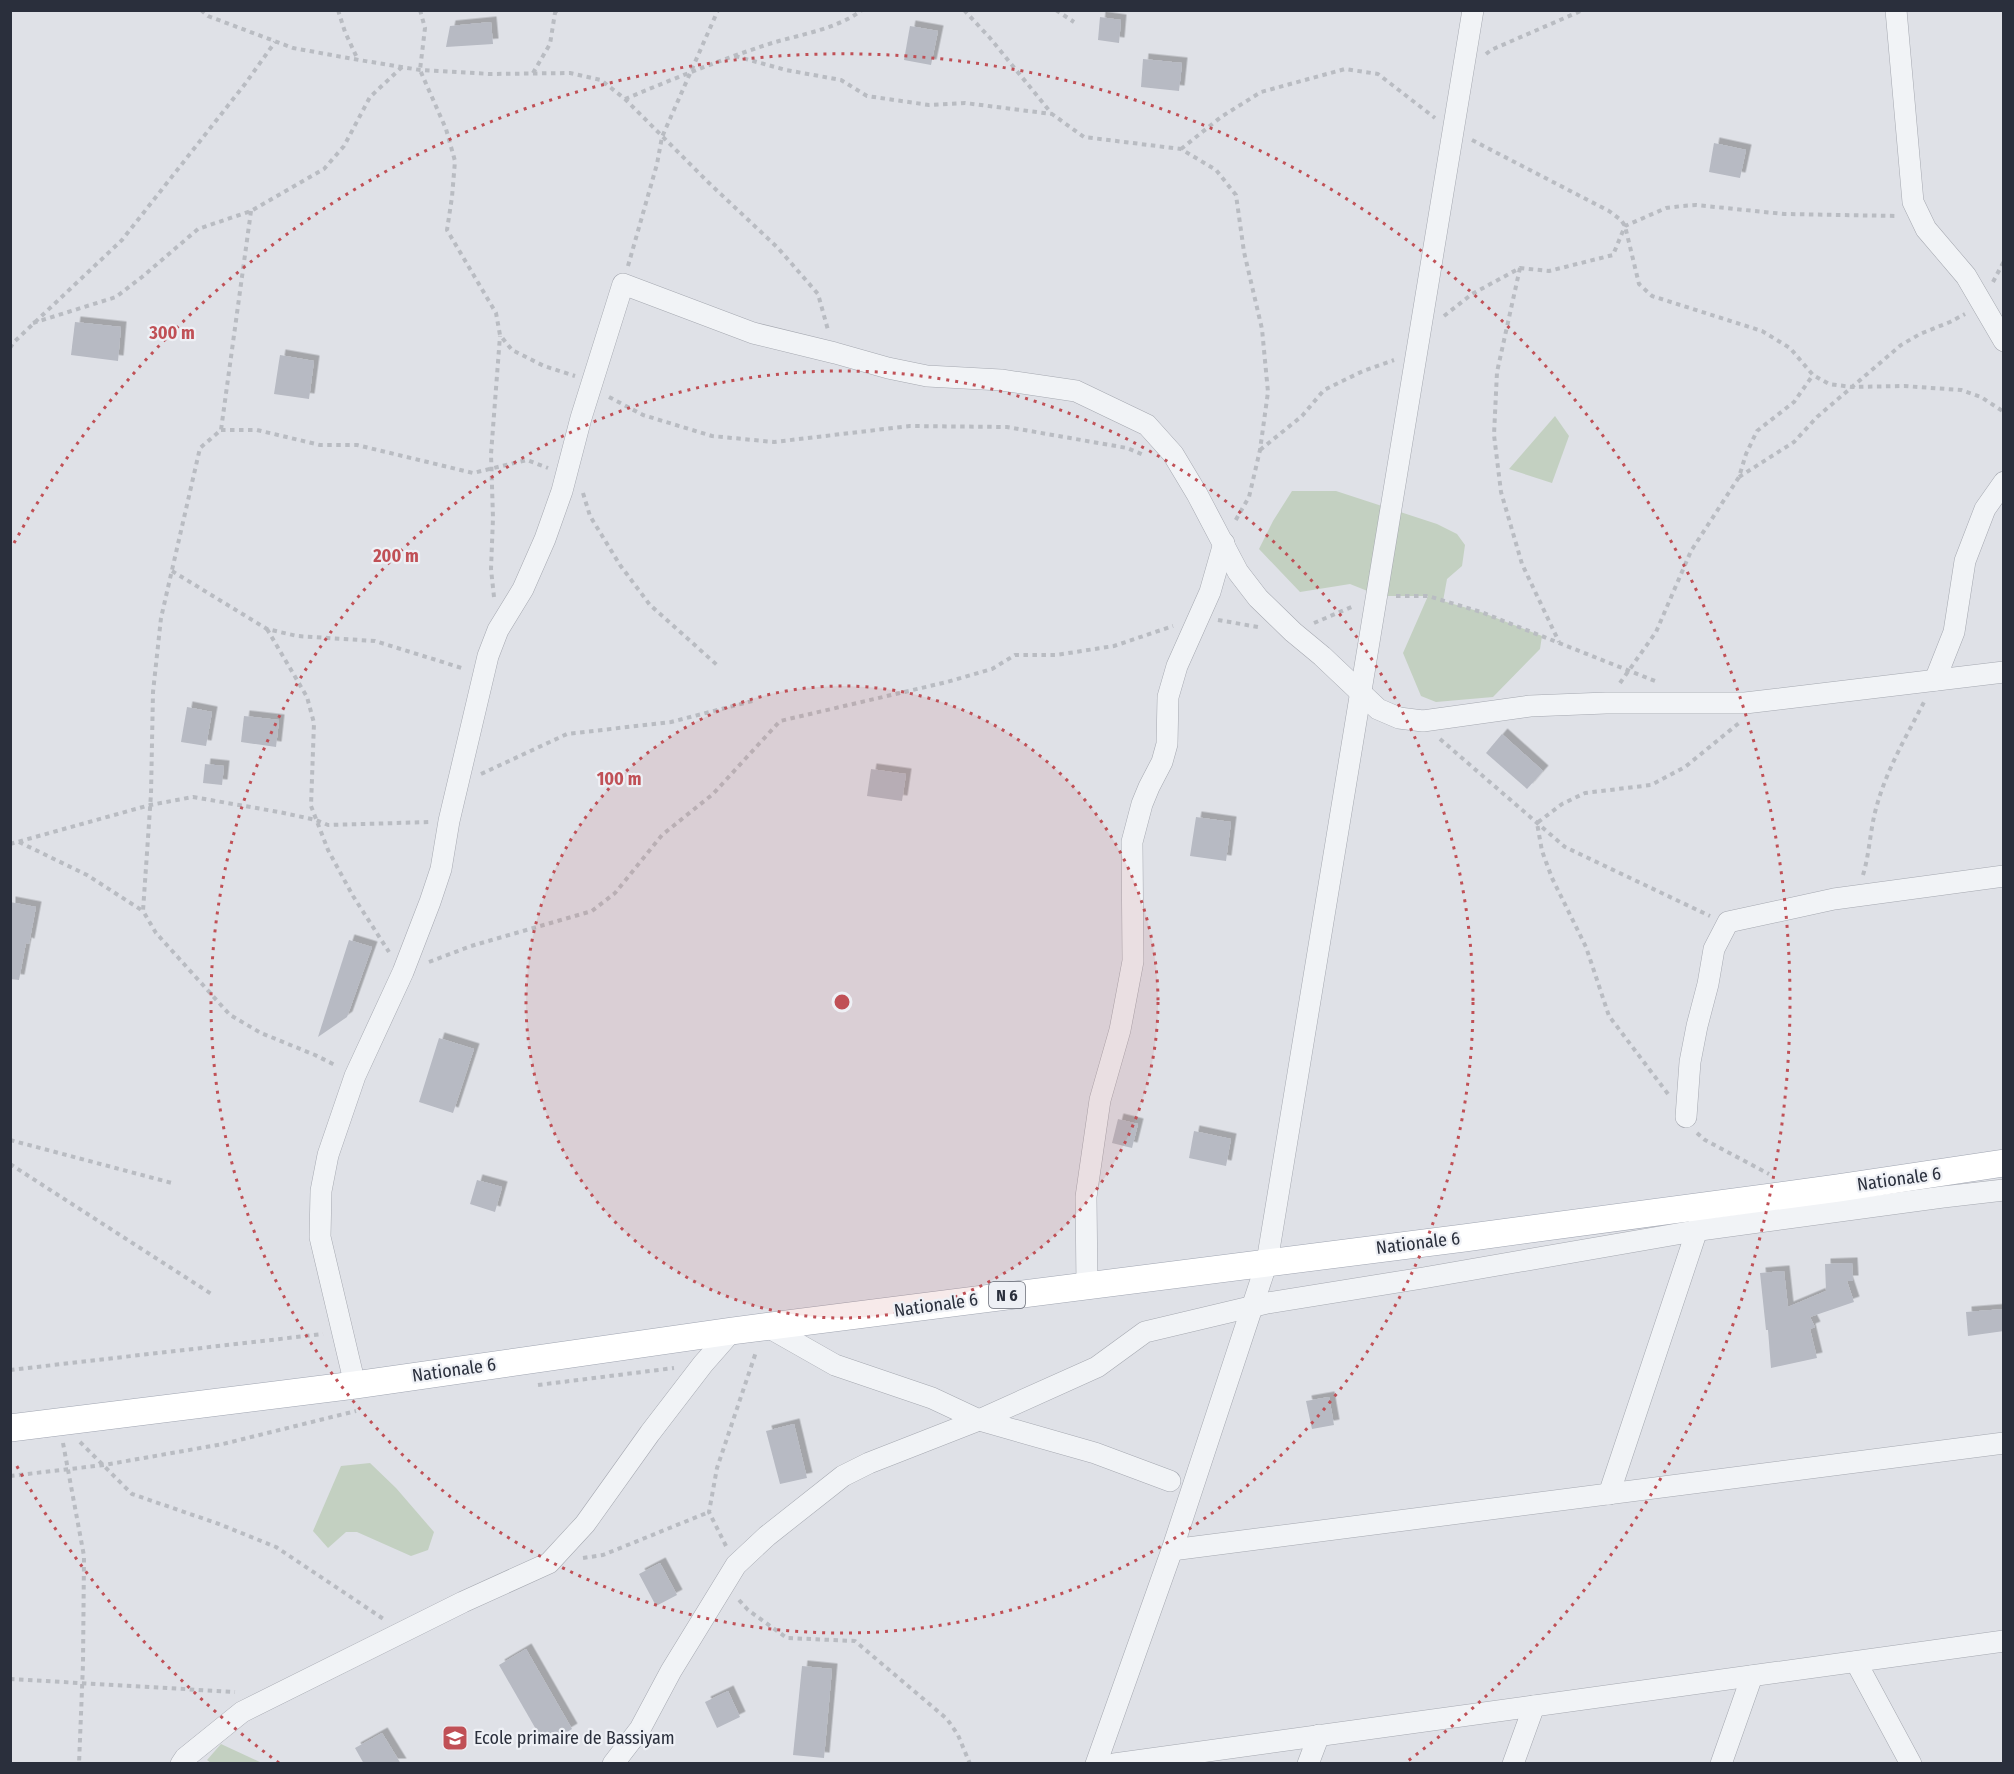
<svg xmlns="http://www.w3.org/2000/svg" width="2014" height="1774" font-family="'Fira Sans Condensed',sans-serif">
<defs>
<filter id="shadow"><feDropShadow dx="5.5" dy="-5.5" stdDeviation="0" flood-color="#0004"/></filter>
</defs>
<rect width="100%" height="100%" fill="#dfe1e7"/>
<g fill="#c3d0c1">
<path d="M 1555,416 L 1569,436 L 1552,483 L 1509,469 Z"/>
<path d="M 1292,491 L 1336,491 L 1437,524 L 1457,534 L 1465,545 L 1462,566 L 1447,579 L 1443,601 L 1481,612 L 1542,636 L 1540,649 L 1493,697 L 1436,702 L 1421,696 L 1403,653 L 1428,596 L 1380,596 L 1350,584 L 1300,592 L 1259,549 L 1273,521 Z"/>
<path d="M 370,1463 L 396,1488 L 434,1532 L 428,1550 L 411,1556 L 357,1532 L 346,1532 L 328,1548 L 313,1531 L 341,1466 Z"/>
<path d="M 221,1744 L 262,1763 L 211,1763 L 207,1760 Z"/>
</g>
<g fill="#b7bac3" filter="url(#shadow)">
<path d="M 1100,17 L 1121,20 L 1119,43 L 1098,40 Z"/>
<path d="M 491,22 L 493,44 L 446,47 L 450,26 Z"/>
<path d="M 910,26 L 938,31 L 931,65 L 904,60 Z"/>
<path d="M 1143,59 L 1182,63 L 1179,91 L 1141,87 Z"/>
<path d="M 1714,143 L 1746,150 L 1740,178 L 1709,172 Z"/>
<path d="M 75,322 L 121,327 L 118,361 L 71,355 Z"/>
<path d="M 280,355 L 314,361 L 309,399 L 274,394 Z"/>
<path d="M 187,707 L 212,712 L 206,746 L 181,742 Z"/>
<path d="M 244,716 L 279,720 L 276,747 L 241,742 Z"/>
<path d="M 1502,734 L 1543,771 L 1527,789 L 1486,753 Z"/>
<path d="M 205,764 L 224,766 L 222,785 L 203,783 Z"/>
<path d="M 871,769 L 906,774 L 902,801 L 867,796 Z"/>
<path d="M 1196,817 L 1231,822 L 1226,861 L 1190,856 Z"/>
<path d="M 10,902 L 36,907 L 29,944 L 26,943 L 19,980 L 10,979 Z"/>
<path d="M 349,940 L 372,947 L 347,1017 L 318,1037 Z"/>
<path d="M 439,1038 L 474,1049 L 453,1113 L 419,1102 Z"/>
<path d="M 1118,1119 L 1138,1124 L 1132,1148 L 1112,1143 Z"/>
<path d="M 1194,1131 L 1231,1139 L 1226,1166 L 1189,1158 Z"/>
<path d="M 477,1180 L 502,1187 L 495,1212 L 470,1204 Z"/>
<path d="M 1852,1263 L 1853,1281 L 1847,1281 L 1854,1302 L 1810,1317 L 1815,1327 L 1810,1329 L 1817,1358 L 1771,1368 L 1768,1330 L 1766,1330 L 1760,1273 L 1784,1271 L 1788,1307 L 1826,1291 L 1825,1264 Z"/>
<path d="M 2004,1309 L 2004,1331 L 1968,1336 L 1966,1312 Z"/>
<path d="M 1329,1397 L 1334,1425 L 1312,1429 L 1306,1401 Z"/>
<path d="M 794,1424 L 807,1478 L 780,1484 L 766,1431 Z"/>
<path d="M 660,1563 L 677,1595 L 656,1606 L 639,1574 Z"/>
<path d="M 526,1649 L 572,1729 L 545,1745 L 499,1665 Z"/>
<path d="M 802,1666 L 832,1669 L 824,1758 L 793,1755 Z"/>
<path d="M 728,1691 L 740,1717 L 717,1728 L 705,1702 Z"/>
<path d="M 382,1733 L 401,1764 L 364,1764 L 355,1748 Z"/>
</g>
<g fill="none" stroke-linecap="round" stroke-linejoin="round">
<g stroke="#a5a8b0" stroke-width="22">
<g id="minor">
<path d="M 1896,10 L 1913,202 L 1926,229 L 1966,276 L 2004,341"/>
<path d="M 1935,680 L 1954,632 L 1965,561 L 1985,509 L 2004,482"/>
<path d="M 1686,1117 L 1690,1062 L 1697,1026 L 1708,984 L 1714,949 L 1728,922 L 1834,899 L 2004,876"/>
<path d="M 1087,1285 L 1086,1197 L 1100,1100 L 1120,1030 L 1133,961 L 1132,842 L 1142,804 L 1149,787 L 1162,762 L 1167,744 L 1168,697 L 1177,666 L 1210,592 L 1224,543"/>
<path d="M 768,1327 L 835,1365 L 932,1398 L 979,1420 L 1095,1453 L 1170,1481"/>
<path d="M 355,1385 L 320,1237 L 321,1191 L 328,1155 L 355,1076 L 403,972 L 430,902 L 441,869 L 449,821 L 488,656 L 498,630 L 523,589 L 545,539 L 562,491 L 581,418 L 623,284 L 753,333 L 835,353 L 888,368 L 927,376 L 1001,380 L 1076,391 L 1147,425 L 1173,454 L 1197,494 L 1238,572 L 1258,598 L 1293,632 L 1322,656 L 1378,709 L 1399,718 L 1423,721 L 1530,706 L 1606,703 L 1745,703 L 2004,672"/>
<path d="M 1609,1494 L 1700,1221"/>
<path d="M 1172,1550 L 2004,1443"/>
<path d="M 1856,1662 L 1911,1764"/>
<path d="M 181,1764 L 185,1758 L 242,1712 L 463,1602 L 549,1563 L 585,1524 L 650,1433 L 703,1364 L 732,1331"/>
<path d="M 613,1764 L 640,1729 L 671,1671 L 736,1565 L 767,1536 L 843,1476 L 869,1463 L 979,1420 L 1097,1367 L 1145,1332 L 1267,1303 L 1423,1278 L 1700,1230 L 1943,1197 L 2004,1190"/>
<path d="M 1096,1764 L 1172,1550 L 1267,1262 L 1473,10"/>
<path d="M 1114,1764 L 2004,1641"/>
<path d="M 1308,1764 L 1319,1735"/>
<path d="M 1513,1764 L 1534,1706"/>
<path d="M 1721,1764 L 1752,1676"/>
</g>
</g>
<g stroke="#a0a5b1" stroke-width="28">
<path id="major" d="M 10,1428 L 355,1385 L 732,1331 L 1464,1238 L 1838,1188 L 2004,1163"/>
</g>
<g stroke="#b9bcc2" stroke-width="4" stroke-dasharray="4.5 4.5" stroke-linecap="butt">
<path d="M 201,10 L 208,16 L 293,48 L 359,60 L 420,70 L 490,74 L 570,73 L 601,80 L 625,99 L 709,183 L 778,248 L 818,294 L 828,330"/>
<path d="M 338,10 L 345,32 L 358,60"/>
<path d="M 420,10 L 425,28 L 420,70 L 446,129 L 455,161 L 452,197 L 447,230 L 496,313 L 500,335 L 512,350 L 544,366 L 575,376"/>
<path d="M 964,10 L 990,38 L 1052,114 L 1084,137 L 1181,149 L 1216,170 L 1236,195 L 1244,252 L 1262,329 L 1268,392 L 1260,450 L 1249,497 L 1234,523"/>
<path d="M 1056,10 L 1074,22"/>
<path d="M 1486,54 L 1491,50 L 1583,10"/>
<path d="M 735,56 L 786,70 L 841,80 L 867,96 L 929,105 L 965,103 L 1052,114"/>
<path d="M 533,73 L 550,44 L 555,13 L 557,10"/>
<path d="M 625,99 C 673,79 722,59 772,43 C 802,34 837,29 862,10"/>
<path d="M 1472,140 L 1609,211 L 1621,220 L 1625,226 L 1639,284 L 1652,296 L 1762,331 L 1790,348 L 1813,375 L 1829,384 L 1852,387 L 1904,386 L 1961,390 L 1981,397 L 2004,412"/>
<path d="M 1181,149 L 1221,117 L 1261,92 L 1345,69 L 1378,74 L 1435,118"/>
<path d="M 251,211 L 221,430 L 200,448 L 161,618 L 153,692 L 151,794 L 143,911 L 156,933 L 230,1015 L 261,1033 L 315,1055 L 337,1066"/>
<path d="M 628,266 L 657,164 L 662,137 L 718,10"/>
<path d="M 1520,268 L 1497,372 L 1494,435 L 1501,492 L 1522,564 L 1559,642"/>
<path d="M 1993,282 L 2004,261"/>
<path d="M 1444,316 L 1472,294 L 1520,268 L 1549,271 L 1613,255 L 1625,226 L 1666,208 L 1682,206 L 1696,205 L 1784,214 L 1898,216"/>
<path d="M 33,323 L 116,297 L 142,277 L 198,229 L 251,211 L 324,169 L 344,146 L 370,97 L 402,67"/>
<path d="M 10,348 L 14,342 L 122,240 L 245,84 L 275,42"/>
<path d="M 609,397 L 643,415 L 712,436 L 774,442 L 910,426 L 1007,427 L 1127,448 L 1144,455"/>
<path d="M 221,430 L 257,430 L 320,445 L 357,445 L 473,473 L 527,460 L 548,468"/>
<path d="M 1260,450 L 1302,416 L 1324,390 L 1363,371 L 1394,360"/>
<path d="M 1739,477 L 1794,442 L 1817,417 L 1901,345 L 1920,334 L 1950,322 L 1965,314"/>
<path d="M 583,493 L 590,516 L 620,565 L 650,605 L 717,665"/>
<path d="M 172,571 L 267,629 L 297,636 L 375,641 L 465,669"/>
<path d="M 1396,596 L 1428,596 L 1481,612 L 1655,681"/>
<path d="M 494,597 L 491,569 L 493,518 L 491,454 L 500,336"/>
<path d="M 1218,620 L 1258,627"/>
<path d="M 1314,623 L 1354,606"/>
<path d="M 267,629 L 307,697 L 314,723 L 311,806 L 328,850 L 353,896 L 389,952"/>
<path d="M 1620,683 L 1656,632 L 1691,551 L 1739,477 L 1746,454 L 1757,431 L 1794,402 L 1813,375"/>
<path d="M 1440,739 L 1565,847 L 1710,916"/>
<path d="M 481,774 L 567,734 L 671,722 L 756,700"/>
<path d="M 19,842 L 87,875 L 143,911"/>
<path d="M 10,844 L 150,805 L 193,797 L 279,812 L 316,820 L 328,825 L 431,822"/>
<path d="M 1863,875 C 1870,852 1870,828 1877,805 C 1887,769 1907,735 1924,702"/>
<path d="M 429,962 L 471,946 L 592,911 L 615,893 L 662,835 L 713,794 L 780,721 L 947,682 L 992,669 L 1015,655 L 1056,655 L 1114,646 L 1173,626"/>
<path d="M 1668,1094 L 1609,1016 L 1586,947 L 1552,878 L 1542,851 L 1537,823 L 1562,804 L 1585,793 L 1651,785 L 1685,767 L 1739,723"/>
<path d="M 1697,1133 L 1705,1140 L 1769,1174"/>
<path d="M 10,1140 L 172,1183"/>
<path d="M 10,1164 L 213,1295"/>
<path d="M 10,1370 L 323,1334"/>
<path d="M 538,1385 L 674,1368"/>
<path d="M 80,1442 L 132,1494 L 219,1524 L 276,1547 L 385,1620"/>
<path d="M 63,1443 L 84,1556 L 83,1664 L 79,1764"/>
<path d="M 10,1476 L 104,1465 L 223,1444 L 356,1411"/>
<path d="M 726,1546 L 709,1512 L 717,1468 L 756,1352"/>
<path d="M 583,1558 L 603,1555 L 709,1512"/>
<path d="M 739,1600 L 748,1610 L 787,1638 L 855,1641 L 947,1719 L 958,1735 L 970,1764"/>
<path d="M 10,1679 L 235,1692"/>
</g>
<use href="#minor" stroke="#f1f3f6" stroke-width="21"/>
<use href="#major" stroke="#fff" stroke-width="27"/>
</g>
<circle cx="842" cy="1002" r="316" fill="#c05056" fill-opacity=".12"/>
<g fill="none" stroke="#c05056" stroke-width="3" stroke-dasharray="3 6">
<circle cx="842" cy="1002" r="316"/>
<circle cx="842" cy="1002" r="631"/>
<path d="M279 1763A947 947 0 0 1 14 1461M14 543A947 947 0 1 1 1405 1763"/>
</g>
<defs>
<g id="school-square" transform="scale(1.35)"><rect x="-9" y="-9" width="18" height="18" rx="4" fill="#c05056" stroke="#eef0f5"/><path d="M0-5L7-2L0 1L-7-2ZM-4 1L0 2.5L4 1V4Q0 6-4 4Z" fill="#fff"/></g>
</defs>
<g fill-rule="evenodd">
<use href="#school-square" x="455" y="1738"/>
</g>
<g text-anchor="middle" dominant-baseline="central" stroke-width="4.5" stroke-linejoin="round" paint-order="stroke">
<rect fill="#eef0f5" stroke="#656974" stroke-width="1.5" x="989" y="1282" width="36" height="26" rx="4.5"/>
<g font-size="16" font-weight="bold" fill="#2a2f3c">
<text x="1007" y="1295">N 6</text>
</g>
<g font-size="18" fill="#2a2f3c" stroke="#eef0f5">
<text transform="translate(1899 1179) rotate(-8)">Nationale 6</text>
<text transform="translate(1418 1243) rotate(-7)">Nationale 6</text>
<text transform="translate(936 1305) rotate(-8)">Nationale 6</text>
<text transform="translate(454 1370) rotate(-8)">Nationale 6</text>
</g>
<g font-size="18" fill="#2a2f3c" stroke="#eef0f5" text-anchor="start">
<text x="474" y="1738">Ecole primaire de Bassiyam</text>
</g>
</g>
<circle cx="842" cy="1002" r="9" fill="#c05056" stroke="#eef0f5" stroke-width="3"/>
<g font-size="18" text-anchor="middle" font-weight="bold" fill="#c05056" stroke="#eef0f5" stroke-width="4.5" stroke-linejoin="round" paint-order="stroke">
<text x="172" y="339">300 m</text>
<text x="396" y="562">200 m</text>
<text x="619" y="785">100 m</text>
</g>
<rect width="2014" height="1774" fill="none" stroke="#2a2f3c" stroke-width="24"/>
</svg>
